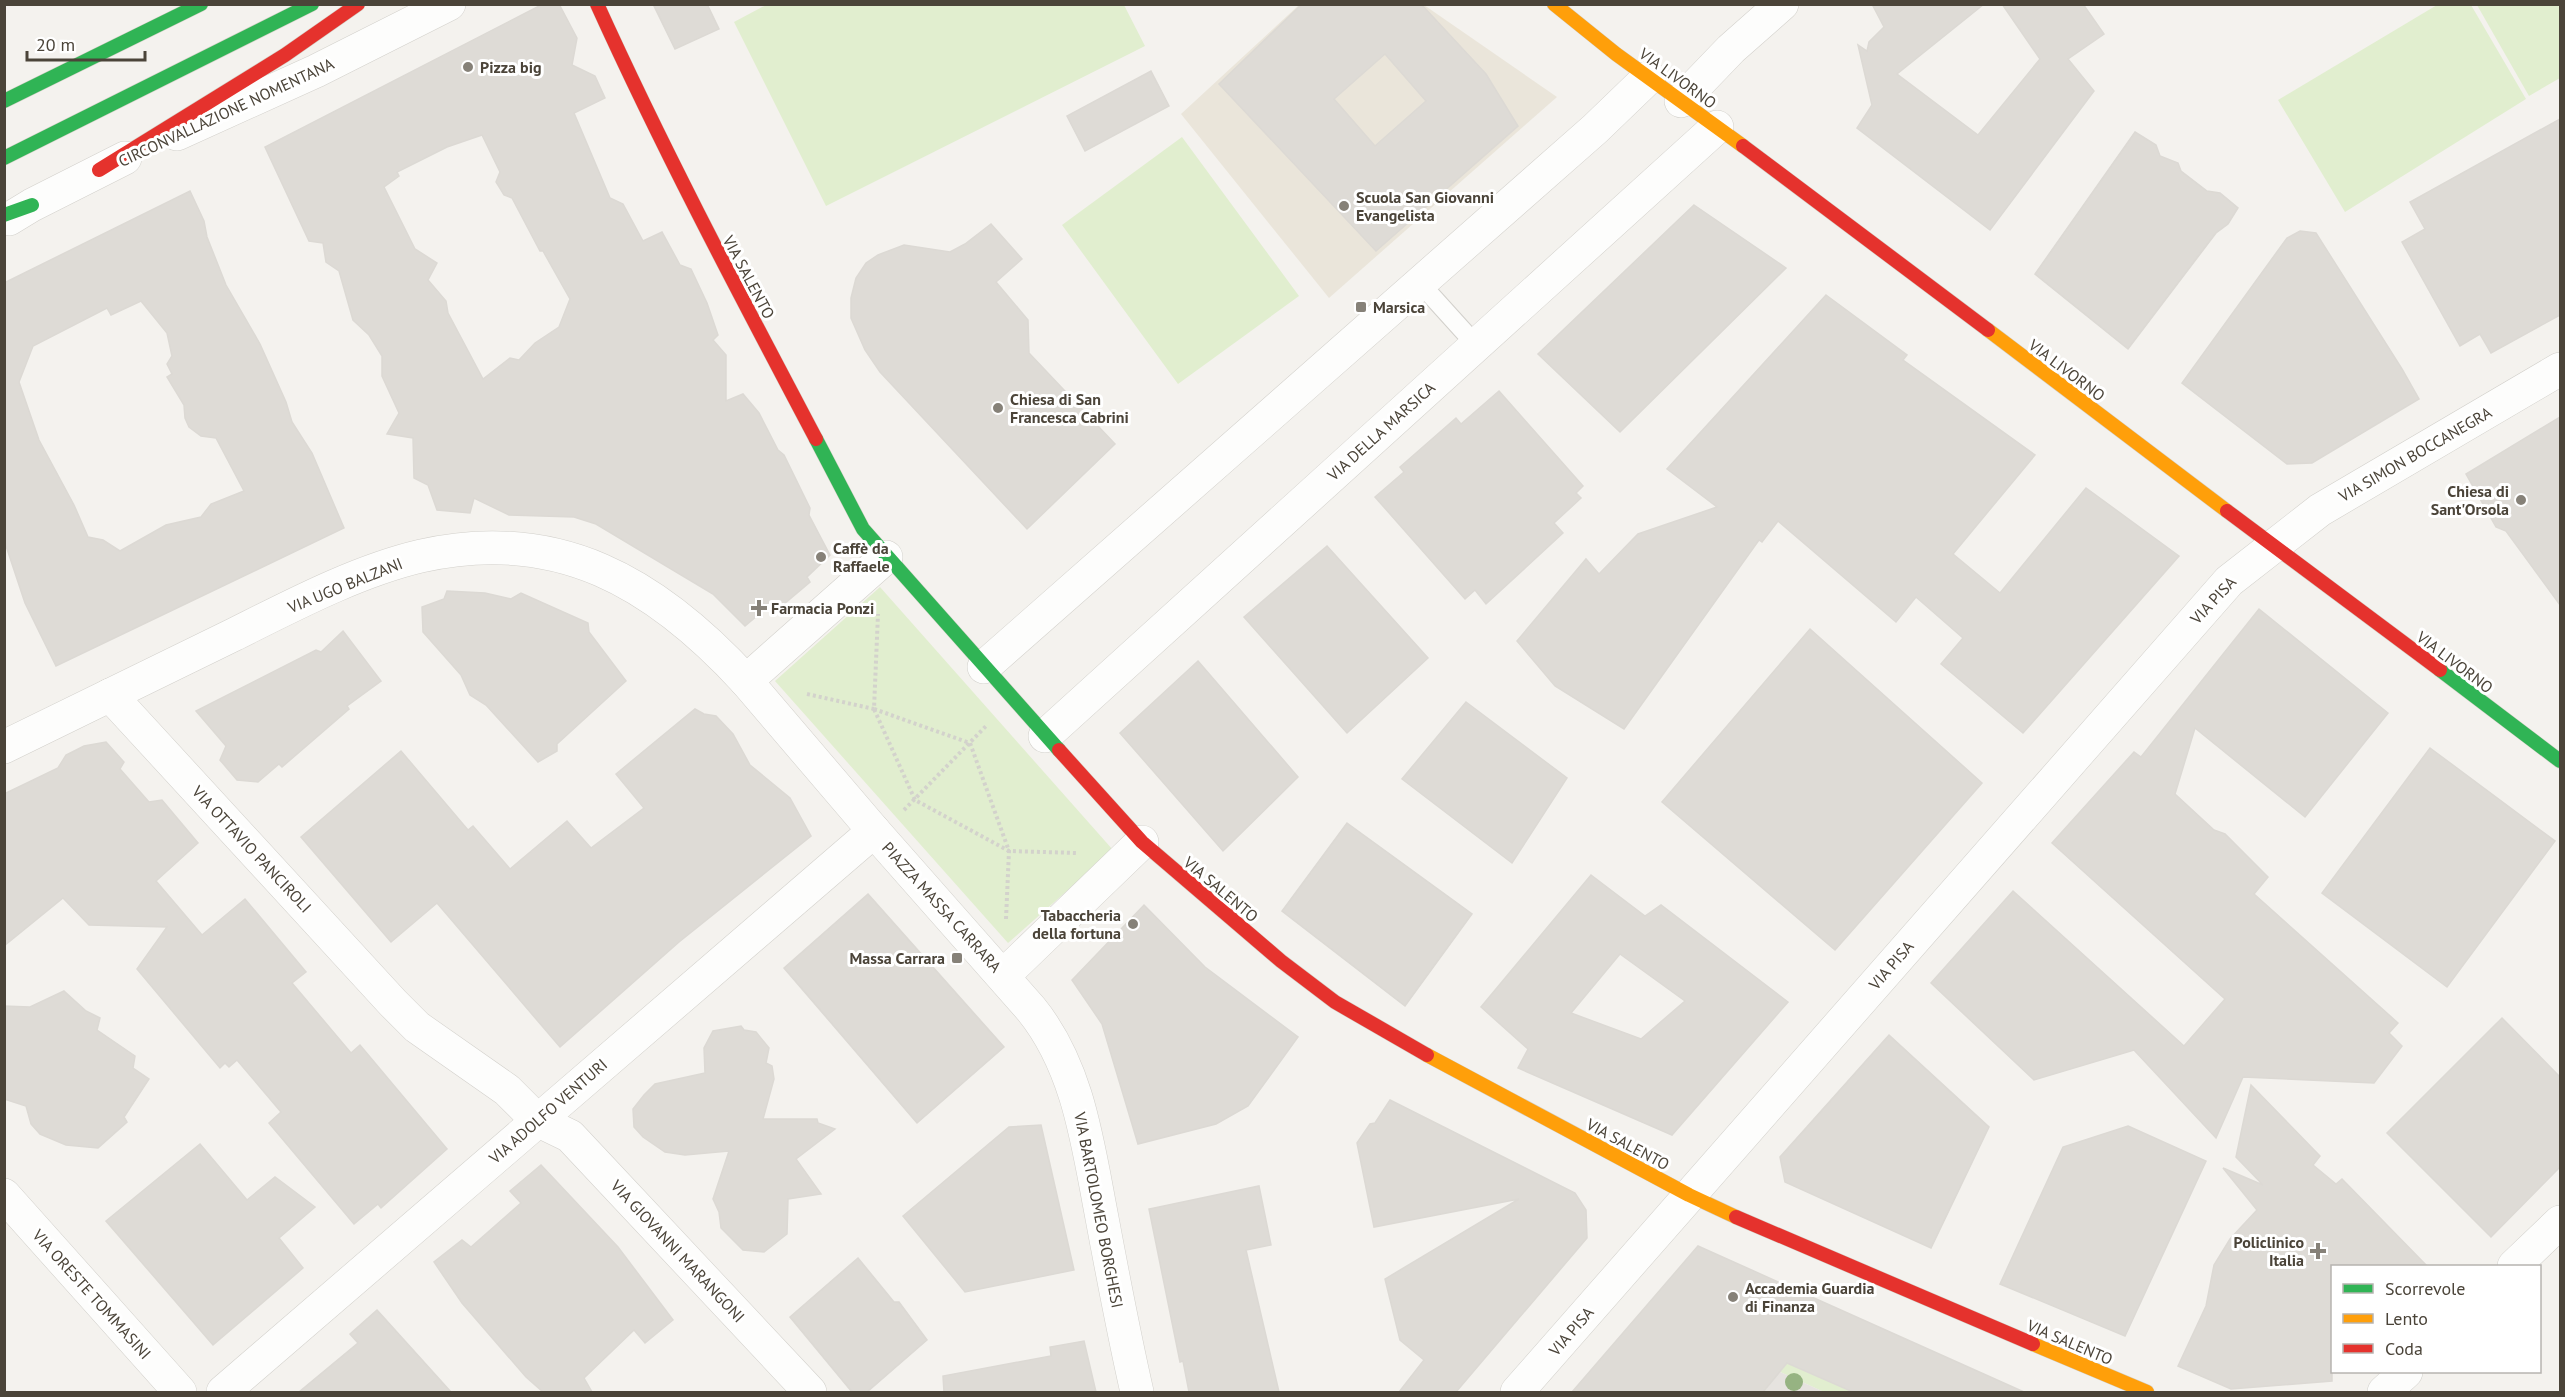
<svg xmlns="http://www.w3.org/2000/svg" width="2565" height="1397" font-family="'PT Sans',sans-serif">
<rect width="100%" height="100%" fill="#f4f2ee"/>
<path fill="#eae5da" d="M 1300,4 L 1424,5 L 1557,97 L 1329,298 L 1181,114 Z"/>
<g fill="#e1eecf">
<path d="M 768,4 L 1124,5 L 1145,46 L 826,206 L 734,22 Z"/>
<path d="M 2437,5 L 2471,5 L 2526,99 L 2345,212 L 2278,100 Z"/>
<path d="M 2477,5 L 2560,5 L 2560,78 L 2529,96 Z"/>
<path d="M 1182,137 L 1299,296 L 1178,384 L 1062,225 Z"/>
<path d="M 880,587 L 1113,850 L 1008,943 L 775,681 Z"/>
<path d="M 1755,1348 L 1853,1392 L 1824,1392 L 1767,1366 Z"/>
</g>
<path fill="#e6e3df" d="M 1767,1366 L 1824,1392 L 1763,1392 L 1767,1388 L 1755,1378 Z"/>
<g fill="#dedbd6" stroke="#dcd9d4" stroke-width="1.5" fill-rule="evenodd">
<path d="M 543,4 L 559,4 L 577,38 L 572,65 L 595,76 L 605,98 L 574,113 L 610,198 L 623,204 L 643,241 L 662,232 L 680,265 L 691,269 L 707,303 L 718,335 L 713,340 L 726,355 L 726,401 L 743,394 L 759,413 L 778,450 L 784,455 L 810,508 L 809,515 L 830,555 L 807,577 L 810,582 L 778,609 L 770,605 L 745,626 L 713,594 L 596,524 L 574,517 L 509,515 L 474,498 L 470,513 L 437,510 L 428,485 L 414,478 L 413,438 L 387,434 L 399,413 L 382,376 L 382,356 L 369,335 L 353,320 L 339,271 L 326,262 L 323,243 L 309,241 L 265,147 ZM 482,135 L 500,172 L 496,182 L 504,195 L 512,198 L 540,251 L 543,251 L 570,299 L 559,327 L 535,343 L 519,360 L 510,358 L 483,379 L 448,313 L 446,301 L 428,280 L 437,263 L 415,249 L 384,187 L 399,176 L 397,172 L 447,147 Z"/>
<path d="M 653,4 L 707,4 L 719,29 L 675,49 Z"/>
<path d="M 1302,4 L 1421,4 L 1486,74 L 1518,126 L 1376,251 L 1219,84 ZM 1385,54 L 1426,101 L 1375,146 L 1334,99 Z"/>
<path d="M 1872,4 L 1984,4 L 1897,74 L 1978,135 L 2040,59 L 2002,4 L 2083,4 L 2104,34 L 2068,59 L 2094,91 L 1990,230 L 1857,128 L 1872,105 L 1858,45 L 1867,51 L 1869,42 L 1884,27 Z"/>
<path d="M 1151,71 L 1169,106 L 1085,151 L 1067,116 Z"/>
<path d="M 2560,119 L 2560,315 L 2491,353 L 2480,334 L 2460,346 L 2402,242 L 2425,229 L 2410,202 Z"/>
<path d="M 2135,132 L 2156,145 L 2160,156 L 2178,163 L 2181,171 L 2207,191 L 2220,193 L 2238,208 L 2228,224 L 2216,233 L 2128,349 L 2035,274 Z"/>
<path d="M 190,191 L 204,221 L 207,237 L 226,285 L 260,344 L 286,402 L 292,422 L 312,453 L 344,528 L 56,666 L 25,603 L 4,540 L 4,283 ZM 141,301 L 167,333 L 172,356 L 167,364 L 172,374 L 167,377 L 184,405 L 185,418 L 189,427 L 201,436 L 216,438 L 244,491 L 211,504 L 201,517 L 166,525 L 120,551 L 103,540 L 88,537 L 74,505 L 39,440 L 19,382 L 33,346 L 107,308 L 111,315 Z"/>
<path d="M 1694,205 L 1786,268 L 1620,432 L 1538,354 Z"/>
<path d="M 991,224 L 1022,259 L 996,282 L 1028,320 L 1029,353 L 1115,444 L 1027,529 L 880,372 L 865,350 L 851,318 L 851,298 L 856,278 L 866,263 L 878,255 L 904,245 L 950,252 L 965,244 Z"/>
<path d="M 2300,231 L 2316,233 L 2402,369 L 2419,399 L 2312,463 L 2287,464 L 2182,383 L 2287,238 Z"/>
<path d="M 1826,295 L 1907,355 L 1903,360 L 2035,455 L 1953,554 L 2000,593 L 2086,488 L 2179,556 L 2023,733 L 1941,664 L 1963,638 L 1916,597 L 1896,622 L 1778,521 L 1762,542 L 1759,540 L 1624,729 L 1555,686 L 1517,641 L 1586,559 L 1599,574 L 1638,534 L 1717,507 L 1667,469 Z"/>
<path d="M 1499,391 L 1583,486 L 1576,493 L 1581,498 L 1554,523 L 1563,533 L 1486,604 L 1475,590 L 1465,599 L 1375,497 L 1404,472 L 1400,467 L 1456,418 L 1461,424 Z"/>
<path d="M 2560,417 L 2560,605 L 2506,531 L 2496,527 L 2466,474 Z"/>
<path d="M 1327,546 L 1428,658 L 1347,733 L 1244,617 Z"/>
<path d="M 447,591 L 485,593 L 511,599 L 521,593 L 588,623 L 589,632 L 626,681 L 557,744 L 557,751 L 538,762 L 486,705 L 470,695 L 461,675 L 423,632 L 422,607 L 444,599 Z"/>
<path d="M 2259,609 L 2388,713 L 2305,817 L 2195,728 L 2175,794 L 2214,830 L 2225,834 L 2268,877 L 2254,894 L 2398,1023 L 2389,1033 L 2402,1046 L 2374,1083 L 2243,1077 L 2216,1138 L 2134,1050 L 2034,1080 L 1931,983 L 2013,891 L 2184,1046 L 2225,999 L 2052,843 L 2134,752 L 2141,757 Z"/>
<path d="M 1810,629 L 1982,783 L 1835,950 L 1662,802 Z"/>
<path d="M 343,631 L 381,681 L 347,706 L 349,709 L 282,767 L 279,764 L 258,782 L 237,780 L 220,760 L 226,746 L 196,711 L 316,650 L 321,652 Z"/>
<path d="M 1198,661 L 1298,777 L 1223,851 L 1120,733 Z"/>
<path d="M 1466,702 L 1567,778 L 1512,863 L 1402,779 Z"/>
<path d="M 695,709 L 704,714 L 716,716 L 733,734 L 750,765 L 790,798 L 811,836 L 679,942 L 560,1047 L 437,903 L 391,942 L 301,837 L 401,751 L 468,830 L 473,826 L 510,869 L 567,821 L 591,848 L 644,808 L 616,774 Z"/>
<path d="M 106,742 L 124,762 L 120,769 L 149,802 L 162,800 L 198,843 L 156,881 L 202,935 L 245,899 L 306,972 L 292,983 L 351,1053 L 360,1045 L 447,1149 L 381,1208 L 378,1204 L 354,1224 L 269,1123 L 281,1112 L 237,1060 L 229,1067 L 225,1063 L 220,1068 L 137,969 L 167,927 L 89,925 L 63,898 L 4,946 L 4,794 L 58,768 L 66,755 L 84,746 Z"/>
<path d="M 2430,748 L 2555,841 L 2447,987 L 2322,893 Z"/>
<path d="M 1347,823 L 1472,914 L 1405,1006 L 1282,911 Z"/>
<path d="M 1591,875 L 1645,916 L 1661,905 L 1788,1002 L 1672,1135 L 1518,1068 L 1528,1049 L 1481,1007 ZM 1620,954 L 1685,1001 L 1641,1039 L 1571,1013 Z"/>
<path d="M 868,894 L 1004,1047 L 917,1123 L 784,968 Z"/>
<path d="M 1144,905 L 1205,967 L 1298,1037 L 1248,1106 L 1216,1124 L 1138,1144 L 1102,1024 L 1072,980 Z"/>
<path d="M 64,991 L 86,1011 L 100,1018 L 97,1030 L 135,1056 L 133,1068 L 149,1079 L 124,1117 L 127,1122 L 98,1148 L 66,1145 L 40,1134 L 31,1124 L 26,1106 L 4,1099 L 4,1006 L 30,1007 Z"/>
<path d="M 2502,1018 L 2560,1077 L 2560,1167 L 2491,1237 L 2387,1133 Z"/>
<path d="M 741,1026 L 744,1030 L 756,1032 L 769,1048 L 766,1063 L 772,1066 L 774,1079 L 763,1119 L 817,1119 L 818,1123 L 835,1129 L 796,1159 L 821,1194 L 788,1199 L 787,1234 L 764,1252 L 743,1250 L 721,1228 L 719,1212 L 713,1199 L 729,1151 L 685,1155 L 665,1152 L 643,1137 L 634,1127 L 633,1109 L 644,1095 L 655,1084 L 705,1073 L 704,1048 L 713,1031 Z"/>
<path d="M 1889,1035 L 1989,1127 L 1931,1248 L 1785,1182 L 1780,1157 Z"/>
<path d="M 2251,1085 L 2320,1156 L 2313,1165 L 2336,1184 L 2342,1179 L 2427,1266 L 2332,1266 L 2332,1381 L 2231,1389 L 2178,1366 L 2206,1306 L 2214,1265 L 2230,1239 L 2257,1210 L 2223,1168 L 2263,1185 L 2236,1157 Z"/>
<path d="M 1390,1100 L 1575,1193 L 1586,1210 L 1587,1238 L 1456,1392 L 1399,1392 L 1424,1360 L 1400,1340 L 1385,1279 L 1519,1199 L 1374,1227 L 1357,1143 L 1370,1124 L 1375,1123 Z"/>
<path d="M 1041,1125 L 1074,1270 L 965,1292 L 903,1216 L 1009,1127 Z"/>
<path d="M 2128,1126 L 2206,1161 L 2125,1336 L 2000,1284 L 2063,1147 Z"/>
<path d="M 200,1144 L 247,1200 L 275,1177 L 315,1207 L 279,1238 L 303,1268 L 213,1345 L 106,1221 Z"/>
<path d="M 541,1165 L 618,1247 L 673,1320 L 645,1343 L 634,1330 L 584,1378 L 592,1392 L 543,1392 L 526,1377 L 462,1303 L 434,1262 L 462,1240 L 471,1247 L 521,1203 L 510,1191 Z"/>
<path d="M 1259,1186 L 1271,1245 L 1246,1250 L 1279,1392 L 1189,1392 L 1183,1361 L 1180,1362 L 1149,1209 Z"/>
<path d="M 1698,1246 L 2024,1392 L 1853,1392 L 1787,1363 L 1763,1392 L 1572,1392 Z"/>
<path d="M 858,1258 L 894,1302 L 899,1302 L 927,1340 L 867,1392 L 852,1392 L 790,1317 Z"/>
<path d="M 377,1310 L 451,1392 L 299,1392 L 358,1343 L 350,1334 Z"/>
<path d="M 1084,1341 L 1096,1392 L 944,1392 L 943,1376 L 1051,1356 L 1050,1347 Z"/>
</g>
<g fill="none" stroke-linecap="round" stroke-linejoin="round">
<g stroke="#d2d0cb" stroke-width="20">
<path id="lane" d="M 1420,283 L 1476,345"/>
</g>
<g stroke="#d2d0cb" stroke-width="34">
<g id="street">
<path d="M 1681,101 L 1731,49 L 1782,4"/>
<path d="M 177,134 L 316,71 L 449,4"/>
<path d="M 9,219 L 32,205 L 125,158"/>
<path d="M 886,557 L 746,681 L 874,831 L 1031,1009 C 1079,1068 1088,1146 1102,1218 C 1113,1277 1124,1335 1137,1392"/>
<path d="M 984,667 L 1595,129 L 1649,77"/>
<path d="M 110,695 L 393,1003 L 417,1027 L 507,1090 L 537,1120 L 570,1136 L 810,1392"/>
<path d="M 1045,736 L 1717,127"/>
<path d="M 4,747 C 81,710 157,672 233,635 C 291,606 357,571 421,556 C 558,525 656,583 746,681"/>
<path d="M 1003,976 L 1142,842"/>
<path d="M 4,1195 L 180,1392"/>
<path d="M 2514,1266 L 2560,1222"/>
<path d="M 223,1392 L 874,831"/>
<path d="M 1517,1392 L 2229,581 L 2320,510 L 2560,369"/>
<path d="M 2384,1392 L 2406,1372"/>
</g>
</g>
<g stroke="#d3cfc5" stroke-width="15">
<g id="fast">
<path d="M 4,101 L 201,4"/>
<path d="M 4,158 L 312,4"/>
<path d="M 4,215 L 32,205"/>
<path d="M 816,439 L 863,529 L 1059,750"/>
<path d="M 2440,670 L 2560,761"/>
</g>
</g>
<g stroke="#d3cfc5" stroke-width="15">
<g id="slow">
<path d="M 1554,4 L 1616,54 L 1743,146"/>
<path d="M 1988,330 L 2227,511"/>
<path d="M 1427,1055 L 1689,1195 L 1736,1217"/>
<path d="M 2033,1344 L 2147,1392"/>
</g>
</g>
<g stroke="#d3cfc5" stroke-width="15">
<g id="jam">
<path d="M 597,4 C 664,152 740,295 816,439"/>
<path d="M 1743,146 L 1988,330"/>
<path d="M 99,170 L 285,55 L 358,4"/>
<path d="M 2227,511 L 2440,670"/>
<path d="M 1059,750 L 1142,842 L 1281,961 L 1335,1002 L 1427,1055"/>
<path d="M 1736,1217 L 2033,1344"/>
</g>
</g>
<g stroke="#d3d2cc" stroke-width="4" stroke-dasharray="3 3" stroke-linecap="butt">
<path d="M 807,694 L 874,709 L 878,614"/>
<path d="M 874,709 L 970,743 L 1009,851 L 915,800 Z"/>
<path d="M 904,810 L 987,725"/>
<path d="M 1006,919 L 1009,851 L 1077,853"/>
</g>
<use href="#lane" stroke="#fdfdfc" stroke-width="18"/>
<use href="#street" stroke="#fdfdfc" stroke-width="33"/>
<use href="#fast" stroke="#30b455" stroke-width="14"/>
<use href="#slow" stroke="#ff9f0a" stroke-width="14"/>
<use href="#jam" stroke="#e5322d" stroke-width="14"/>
</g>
<circle fill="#96b382" cx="1794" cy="1382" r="9"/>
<g fill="#868178" stroke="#fff" stroke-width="2">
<circle cx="468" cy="67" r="6"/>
<circle cx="1344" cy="206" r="6"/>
<rect x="1355" y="301" width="12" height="12" rx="3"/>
<circle cx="998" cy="408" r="6"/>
<circle cx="2521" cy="500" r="6"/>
<circle cx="821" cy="557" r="6"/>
<path d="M756 599h6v6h6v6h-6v6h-6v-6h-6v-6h6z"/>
<circle cx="1133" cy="924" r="6"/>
<rect x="951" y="952" width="12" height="12" rx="3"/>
<path d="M2315 1242h6v6h6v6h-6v6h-6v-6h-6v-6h6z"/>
<circle cx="1733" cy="1297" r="6"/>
</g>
<g text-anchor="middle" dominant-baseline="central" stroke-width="6" stroke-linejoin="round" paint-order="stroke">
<g font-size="16" font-weight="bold" fill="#4b4439" stroke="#fff" text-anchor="start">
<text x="480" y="67">Pizza big</text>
<text x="1356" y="197">Scuola San Giovanni<tspan x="1356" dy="18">Evangelista</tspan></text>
<text x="1373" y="307">Marsica</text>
<text x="1010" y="399">Chiesa di San<tspan x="1010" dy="18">Francesca Cabrini</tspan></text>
<text x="2509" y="491" text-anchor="end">Chiesa di<tspan x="2509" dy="18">Sant'Orsola</tspan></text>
<text x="833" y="548">Caffè da<tspan x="833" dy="18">Raffaele</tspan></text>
<text x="771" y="608">Farmacia Ponzi</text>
<text x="1121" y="915" text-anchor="end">Tabaccheria<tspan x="1121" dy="18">della fortuna</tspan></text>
<text x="945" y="958" text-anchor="end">Massa Carrara</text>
<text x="2304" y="1242" text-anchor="end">Policlinico<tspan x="2304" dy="18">Italia</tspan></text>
<text x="1745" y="1288">Accademia Guardia<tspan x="1745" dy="18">di Finanza</tspan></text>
</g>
<g font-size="16" fill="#4b4439" stroke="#fff">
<text transform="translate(1678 78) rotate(36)">VIA LIVORNO</text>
<text transform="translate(226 112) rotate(-25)">CIRCONVALLAZIONE NOMENTANA</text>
<text transform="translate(749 277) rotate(62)">VIA SALENTO</text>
<text transform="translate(2067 370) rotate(37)">VIA LIVORNO</text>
<text transform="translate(1381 431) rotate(-42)">VIA DELLA MARSICA</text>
<text transform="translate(2415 454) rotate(-30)">VIA SIMON BOCCANEGRA</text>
<text transform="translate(345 585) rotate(-22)">VIA UGO BALZANI</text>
<text transform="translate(2213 600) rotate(-47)">VIA PISA</text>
<text transform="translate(2455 662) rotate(37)">VIA LIVORNO</text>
<text transform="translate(252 849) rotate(47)">VIA OTTAVIO PANCIROLI</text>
<text transform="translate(1221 889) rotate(40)">VIA SALENTO</text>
<text transform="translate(942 907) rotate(48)">PIAZZA MASSA CARRARA</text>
<text transform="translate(1891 965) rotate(-49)">VIA PISA</text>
<text transform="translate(548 1111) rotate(-41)">VIA ADOLFO VENTURI</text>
<text transform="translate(1628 1144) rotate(28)">VIA SALENTO</text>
<text transform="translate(1099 1210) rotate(79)">VIA BARTOLOMEO BORGHESI</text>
<text transform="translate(678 1251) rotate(47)">VIA GIOVANNI MARANGONI</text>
<text transform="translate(92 1294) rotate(48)">VIA ORESTE TOMMASINI</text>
<text transform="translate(1571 1331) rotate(-49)">VIA PISA</text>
<text transform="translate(2070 1342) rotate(23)">VIA SALENTO</text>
</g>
</g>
<rect width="2565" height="1397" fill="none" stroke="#4b4439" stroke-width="12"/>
<rect x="2331" y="1265" width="210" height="108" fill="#ffffff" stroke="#b7b4b0" stroke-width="1.5"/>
<rect x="2343" y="1284" width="30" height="9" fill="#30b455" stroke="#b7b4b0" stroke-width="1.5"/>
<text x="2385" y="1295" font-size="18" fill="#4b4439">Scorrevole</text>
<rect x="2343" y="1314" width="30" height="9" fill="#ff9f0a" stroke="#b7b4b0" stroke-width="1.5"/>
<text x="2385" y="1325" font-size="18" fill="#4b4439">Lento</text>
<rect x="2343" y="1344" width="30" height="9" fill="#e5322d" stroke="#b7b4b0" stroke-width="1.5"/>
<text x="2385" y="1355" font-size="18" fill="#4b4439">Coda</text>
<path d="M27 51v9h118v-9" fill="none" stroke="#4b4439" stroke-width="3"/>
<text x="36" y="51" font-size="18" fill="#4b4439" stroke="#ffffff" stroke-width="4.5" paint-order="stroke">20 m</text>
</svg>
